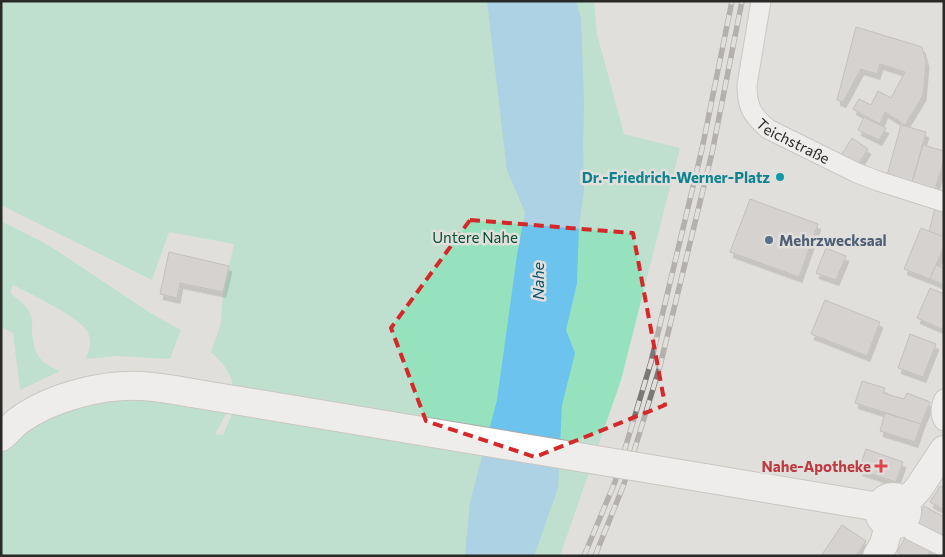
<svg xmlns="http://www.w3.org/2000/svg" width="945" height="557" font-family="Commissioner,sans-serif">
<defs>
<filter id="shadow"><feDropShadow dx="3" dy="5.5" stdDeviation="0" flood-color="#0004"/></filter>
</defs>
<rect width="100%" height="100%" fill="#e1dfdb"/>
<g fill="#96e2bf">
<path d="M 1,1 L 594,1 L 597,34 L 624,134 L 680,148 L 621,380 L 560,556 L 1,556 L 1,454 C 16,436 36,424 58,416 C 67,412 77,407 86,405 C 133,394 180,404 227,412 L 215,434 L 223,435 L 243,389 L 232,387 C 234,374 220,361 211,352 L 221,323 L 223,292 L 234,244 L 169,232 L 152,280 L 1,205 Z"/>
<path d="M 1,221 L 50,246 L 152,314 L 181,330 L 170,359 L 117,356 L 86,359 C 89,349 92,343 88,333 C 82,318 29,293 13,285 L 10,293 C 17,299 29,306 31,316 C 33,321 32,327 32,332 C 34,355 39,362 60,371 L 20,390 L 13,333 L 1,327 Z"/>
</g>
<path fill="#6bc3ee" d="M 487,1 L 576,1 L 581,18 L 584,104 L 583,144 L 584,190 L 579,227 L 577,283 L 566,330 L 575,353 L 562,405 L 558,488 L 534,556 L 465,556 L 470,502 L 497,400 L 517,255 L 525,212 L 507,171 Z"/>
<g fill="#c8c4c2" stroke="#9e9a98" filter="url(#shadow)">
<path d="M 856,27 L 922,47 L 926,62 L 923,95 L 905,125 L 885,112 L 880,124 L 853,109 L 859,99 L 871,105 L 878,91 L 891,98 L 905,72 L 880,64 L 877,74 L 861,69 L 843,102 L 837,100 Z"/>
<path d="M 864,117 L 886,128 L 879,140 L 858,130 Z"/>
<path d="M 901,125 L 926,132 L 911,186 L 886,179 Z"/>
<path d="M 852,138 L 868,149 L 856,168 L 840,157 Z"/>
<path d="M 923,145 L 944,151 L 944,159 L 934,193 L 911,186 Z"/>
<path d="M 750,199 L 818,224 L 799,277 L 730,252 Z"/>
<path d="M 936,204 L 944,206 L 944,237 L 929,232 Z"/>
<path d="M 921,228 L 944,237 L 944,246 L 930,279 L 904,269 Z"/>
<path d="M 826,248 L 846,256 L 836,280 L 816,273 Z"/>
<path d="M 169,252 L 229,266 L 223,292 L 180,283 L 177,298 L 160,294 Z"/>
<path d="M 936,265 L 944,268 L 944,285 L 930,279 Z"/>
<path d="M 930,288 L 944,294 L 944,325 L 942,329 L 917,318 Z"/>
<path d="M 825,300 L 880,322 L 867,356 L 811,334 Z"/>
<path d="M 910,334 L 936,344 L 923,377 L 898,368 Z"/>
<path d="M 862,381 L 885,388 L 883,393 L 904,399 L 907,393 L 930,402 L 921,424 L 855,403 Z"/>
<path d="M 885,413 L 921,424 L 915,442 L 880,431 Z"/>
<path d="M 866,449 L 903,462 L 896,482 L 859,470 Z"/>
<path d="M 940,486 L 944,488 L 944,510 L 930,502 Z"/>
<path d="M 924,506 L 944,517 L 944,531 L 941,537 L 915,523 Z"/>
<path d="M 842,525 L 866,541 L 856,556 L 821,556 Z"/>
<path d="M 906,536 L 931,549 L 928,556 L 903,556 L 897,552 Z"/>
</g>
<g fill="none" stroke-linecap="round" stroke-linejoin="round">
<g stroke="#acaaa6" stroke-width="21">
<g id="street">
<path id="s1" d="M 761,1 L 747,85 C 747,107 752,115 768,129 L 857,173 L 878,181 L 944,202"/>
<path d="M 944,399 C 941,406 939,414 944,421"/>
<path d="M 903,521 L 912,531 L 944,547"/>
</g>
</g>
<g stroke="#acaaa6" stroke-width="30">
<g id="secondary">
<path d="M 1,437 C 7,432 12,426 18,421 C 51,397 102,384 142,386 C 159,387 176,390 192,393"/>
<path d="M 705,478 L 879,507"/>
</g>
</g>
<g stroke="#acaaa6" stroke-width="30">
<g id="primary">
<circle cx="893" cy="511" r="14"/>
<path d="M 905,503 L 918,489 L 944,450"/>
<path d="M 877,556 L 884,544 L 889,525"/>
</g>
</g>
<use href="#street" stroke="#fff" stroke-width="19"/>
<use href="#secondary" stroke="#fff" stroke-width="28"/>
<use href="#primary" stroke="#fff" stroke-width="28"/>
<g stroke="#7a7976" stroke-width="5.5">
<g id="rail">
<path d="M 584,556 L 615,482 L 651,362 L 702,149 L 732,1"/>
<path d="M 595,556 L 624,484 L 660,366 L 712,153 L 742,1"/>
</g>
</g>
<use href="#rail" stroke="#e1dfdb" stroke-width="4" stroke-dasharray="11" stroke-linecap="butt"/>
<g stroke="#acaaa6" stroke-width="30" stroke-linecap="butt">
<path id="secondary-bridge" d="M 192,393 L 705,478"/>
</g>
<use href="#secondary-bridge" stroke="#fff" stroke-width="28"/>
</g>
<path d="M0 0H945V557H0ZM 470,220 L 633,233 L 665,405 L 535,457 L 426,421 L 391,328 Z" fill="#e1dfdb" fill-opacity=".55" fill-rule="evenodd"/>
<path fill="none" stroke="#d62828" stroke-width="4" stroke-dasharray="10 6" stroke-linejoin="round" d="M 470,220 L 633,233 L 665,405 L 535,457 L 426,421 L 391,328 Z"/>
<circle fill="#0f9aa8" stroke="#e1dfdb" stroke-width="2" cx="780" cy="177" r="5"/>
<circle fill="#5c6f8a" stroke="#e1dfdb" stroke-width="2" cx="769" cy="240" r="5"/>
<path fill="#e0444e" stroke="#e1dfdb" stroke-width="2" d="M878.5 458.5h5v5h5v5h-5v5h-5v-5h-5v-5h5z"/>
<g text-anchor="middle" dominant-baseline="central" stroke-width="5" stroke-linejoin="round" paint-order="stroke">
<g font-size="15" fill="#292927" stroke="#e1dfdb">
<text stroke="none"><textPath href="#s1" startOffset="164">Teichstraße</textPath></text>
</g>
<g font-size="15" font-weight="bold" fill="#0d838f" stroke="#e1dfdb" text-anchor="end">
<text x="770" y="177">Dr.-Friedrich-Werner-Platz</text>
</g>
<g font-size="15" fill="#035037" stroke="#e1dfdb">
<text x="475" y="237">Untere Nahe</text>
</g>
<g font-size="15" font-weight="bold" fill="#4e5e75" stroke="#e1dfdb" text-anchor="start">
<text x="779" y="240">Mehrzwecksaal</text>
</g>
<g font-size="15" font-weight="bold" fill="#be3a42" stroke="#e1dfdb" text-anchor="end">
<text x="871" y="466">Nahe-Apotheke</text>
</g>
<g font-size="16" font-style="italic" fill="#05516d" stroke="#e1dfdb">
<text transform="translate(537 281) rotate(-90)">Nahe</text>
</g>
</g>
<rect width="945" height="557" fill="none" stroke="#292927" stroke-width="5"/>
</svg>
